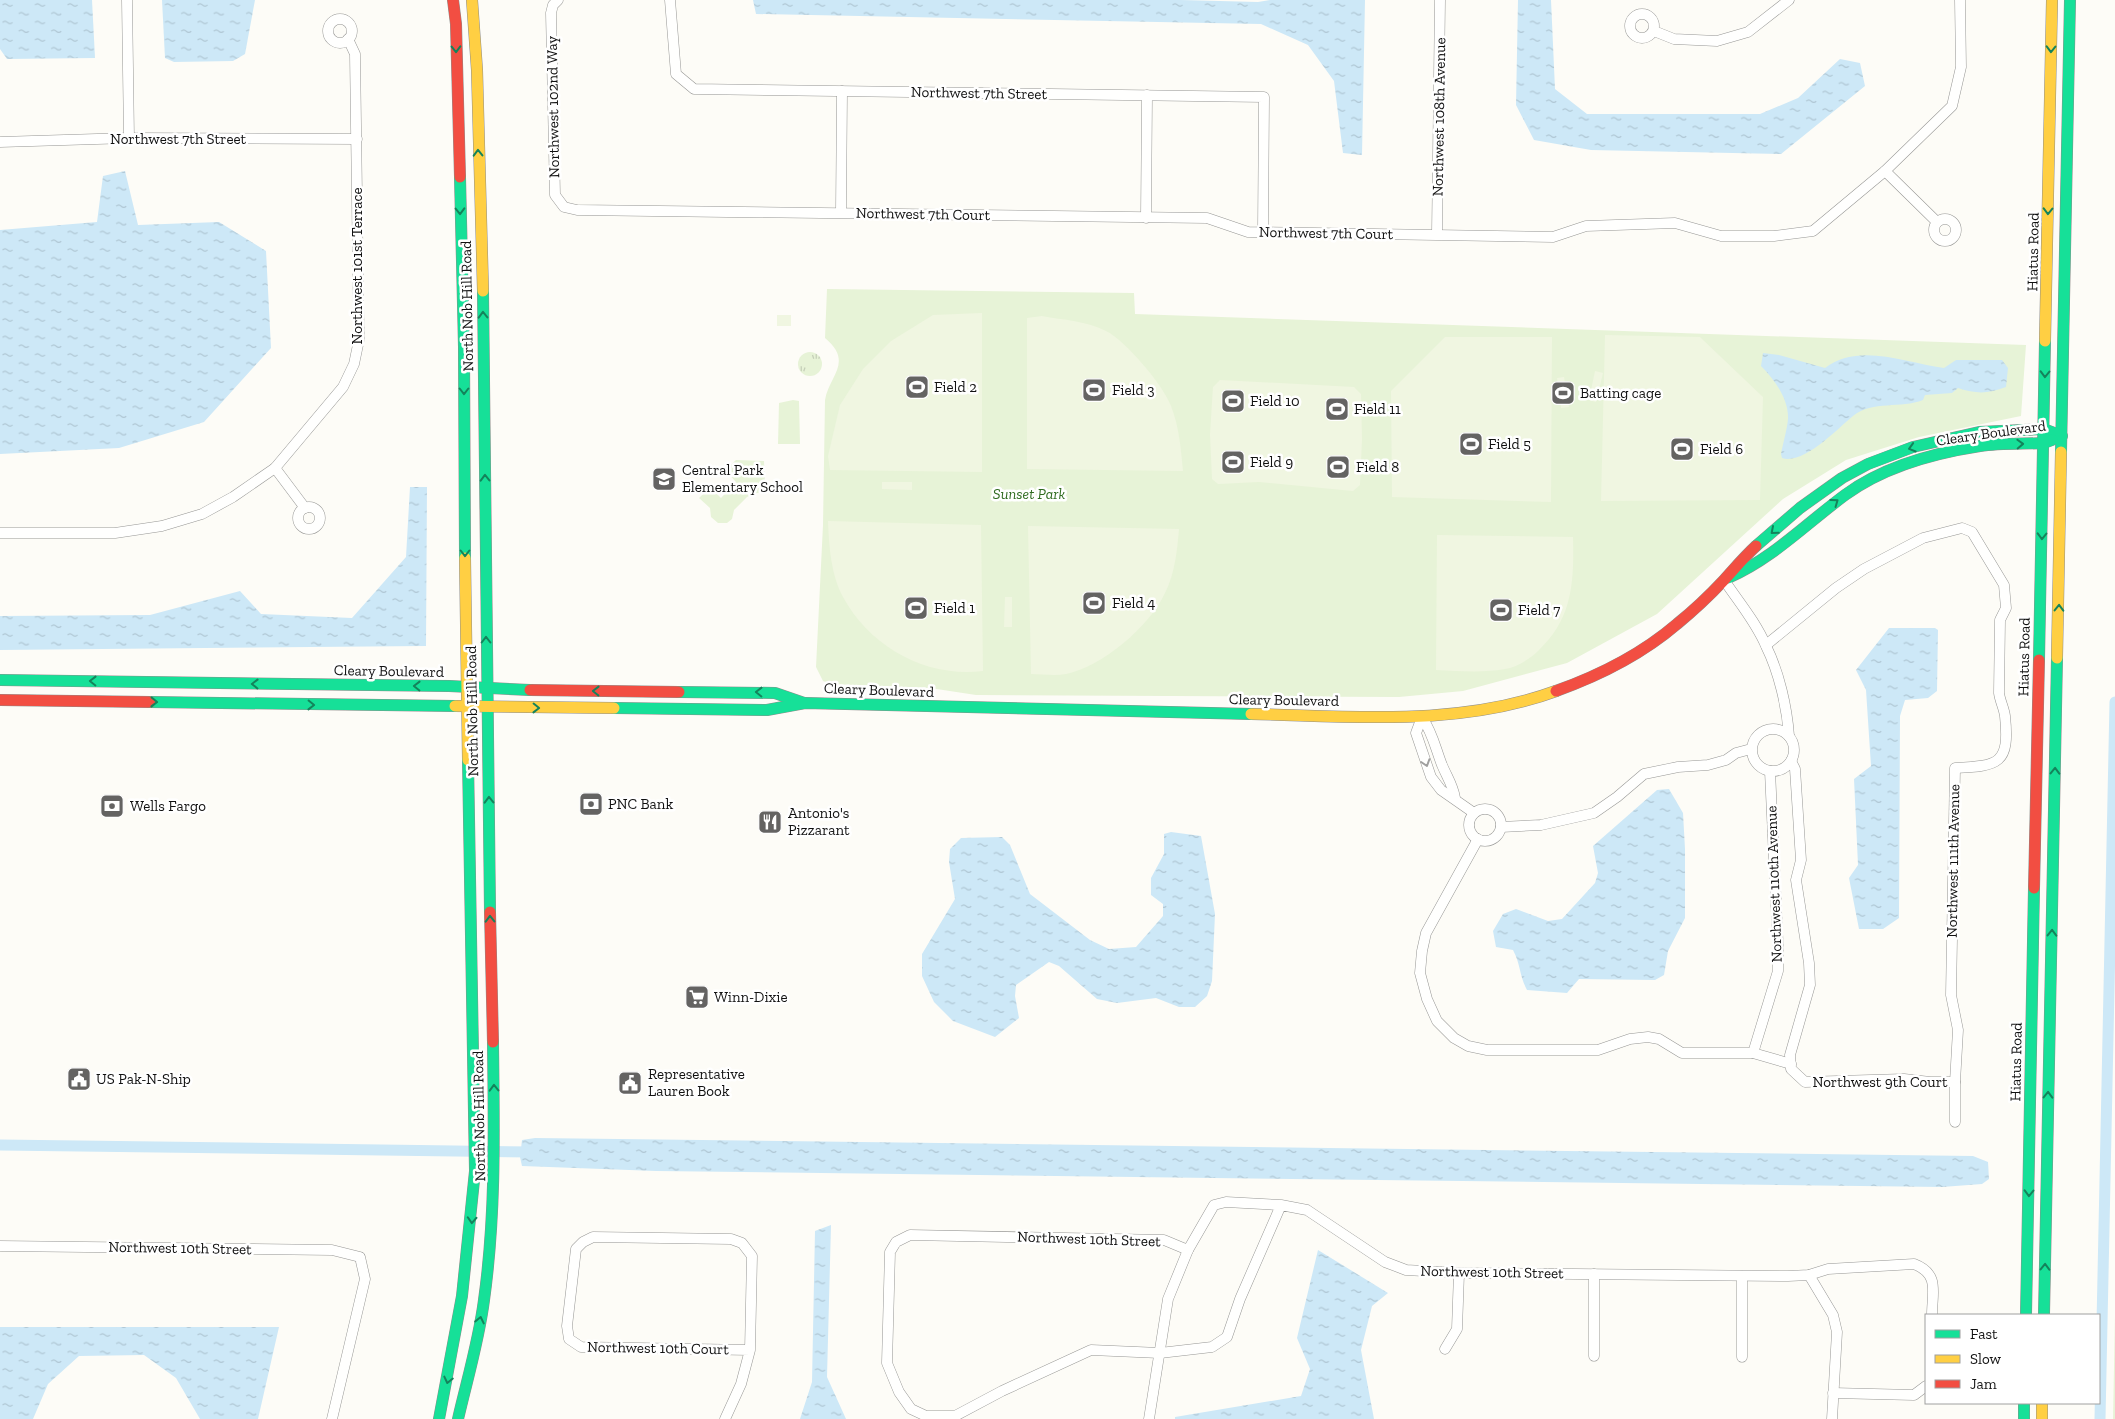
<svg xmlns="http://www.w3.org/2000/svg" width="2115" height="1419" font-family="'Zilla Slab',serif">
<defs>
<pattern id="grass-tufts" width="24" height="20" patternUnits="userSpaceOnUse" patternTransform="scale(1.25)"><rect width="24" height="20" fill="#e7f3d7"/><path d="M3 7l-1-3M5 7V3M7 7l1-3M15 17l-1-3M17 17v-4M19 17l1-3" fill="none" stroke="#c5cfb8"/></pattern>
<pattern id="water-ripples" width="26" height="14" patternUnits="userSpaceOnUse" patternTransform="scale(1.25)"><rect width="26" height="14" fill="#cde8f7"/><path d="M2 4q2-2 4 0t4 0M15 11q2-2 4 0t4 0" fill="none" stroke="#afc6d3"/></pattern>
</defs>
<rect width="100%" height="100%" fill="#fdfcf7"/>
<circle fill="url(#grass-tufts)" cx="810" cy="364" r="12"/>
<g fill="#e7f3d7">
<path d="M 827,289 L 1134,293 L 1135,314 L 2026,345 L 2021,416 L 1919,437 L 1846,460 L 1783,499 L 1657,614 L 1567,663 L 1463,691 L 1399,697 L 976,695 L 930,688 L 831,684 L 823,681 L 816,667 L 823,525 L 825,400 C 829,376 854,362 825,338 Z"/>
<path d="M 793,400 L 799,401 L 800,444 L 778,444 L 779,403 Z"/>
<path d="M 736,460 L 764,461 L 765,483 L 760,492 L 747,497 L 734,510 L 732,519 L 727,523 L 718,523 L 711,517 L 710,508 L 699,498 L 710,487 L 721,498 L 736,482 L 725,470 Z"/>
<path d="M 2115,1315 L 2115,1419 L 2113,1419 Z"/>
</g>
<g fill="#f0f6e1">
<path d="M 982,313 L 982,472 L 830,470 L 828,456 L 840,405 L 863,369 L 891,341 L 933,315 Z"/>
<rect x="777" y="315" width="14" height="11"/>
<path d="M 1042,316 C 1063,320 1087,321 1106,331 C 1125,340 1164,386 1171,406 C 1179,426 1181,449 1183,471 L 1027,469 L 1027,318 Z"/>
<path d="M 1605,335 L 1700,337 L 1763,397 L 1760,500 L 1601,501 Z"/>
<path d="M 1445,337 L 1552,337 L 1551,502 L 1392,497 L 1391,391 Z"/>
<path d="M 1595,371 L 1603,373 L 1596,402 L 1589,400 Z"/>
<path d="M 1564,377 L 1569,407 L 1561,408 L 1557,378 Z"/>
<path d="M 1220,380 L 1354,387 L 1361,394 L 1362,439 L 1360,485 L 1353,491 L 1259,482 L 1218,484 L 1212,479 L 1210,434 L 1213,387 Z"/>
<path d="M 882,482 L 912,482 L 912,490 L 882,489 Z"/>
<path d="M 828,521 L 981,525 L 983,671 C 926,678 870,647 843,597 C 831,575 829,546 828,521 Z"/>
<path d="M 1028,526 L 1179,529 C 1177,551 1175,573 1165,593 C 1150,626 1102,667 1066,674 C 1055,676 1042,674 1031,674 Z"/>
<path d="M 1437,535 L 1573,537 C 1574,581 1573,618 1539,650 C 1530,659 1517,667 1505,669 C 1483,673 1459,671 1436,670 Z"/>
<path d="M 1005,597 L 1012,597 L 1012,627 L 1004,627 Z"/>
</g>
<g fill="url(#water-ripples)">
<path d="M 0,0 L 92,0 L 95,58 L 7,59 L 0,49 Z"/>
<path d="M 162,0 L 255,0 L 245,54 L 233,61 L 174,62 L 165,58 Z"/>
<path d="M 753,0 L 1181,0 L 1258,2 L 1270,0 L 1365,0 L 1362,155 L 1343,153 L 1334,81 L 1308,45 L 1261,24 L 756,14 Z"/>
<path d="M 1518,0 L 1551,0 L 1555,89 L 1587,114 L 1760,114 L 1798,98 L 1840,59 L 1860,63 L 1865,86 L 1781,154 L 1591,150 L 1534,140 L 1516,105 Z"/>
<path d="M 125,171 L 138,225 L 219,222 L 266,251 L 271,348 L 204,422 L 119,448 L 0,454 L 0,230 L 97,222 L 103,176 Z"/>
<path d="M 1763,353 L 1779,355 L 1825,368 C 1859,342 1906,363 1944,368 L 1956,360 L 2002,360 L 2008,368 L 2006,387 C 1988,394 1976,394 1958,388 L 1952,393 L 1925,395 L 1923,400 C 1901,409 1873,400 1853,416 C 1837,429 1804,465 1782,458 L 1781,454 C 1783,443 1787,430 1788,419 C 1789,399 1774,379 1761,366 Z"/>
<path d="M 410,487 L 427,487 L 426,646 L 0,650 L 0,616 L 150,615 L 240,591 L 261,614 L 352,618 L 406,557 Z"/>
<path d="M 1889,628 L 1935,628 L 1938,630 L 1937,691 L 1928,698 L 1905,700 L 1900,716 L 1899,918 L 1883,929 L 1859,929 L 1849,878 L 1858,865 L 1854,779 L 1871,766 L 1866,690 L 1856,670 Z"/>
<path d="M 1669,789 L 1683,813 L 1685,849 L 1685,918 L 1668,951 L 1664,975 L 1655,980 L 1579,979 L 1567,993 L 1527,990 C 1519,975 1521,965 1513,950 L 1496,947 L 1493,931 L 1503,914 L 1516,909 L 1548,921 L 1562,919 L 1595,883 L 1598,873 L 1593,846 L 1657,790 Z"/>
<path d="M 1171,832 L 1201,836 L 1215,914 L 1212,981 L 1207,996 L 1195,1007 L 1179,1007 L 1156,998 L 1117,1003 L 1097,999 L 1059,966 L 1049,962 L 1016,985 L 1015,996 L 1019,1018 L 995,1037 L 953,1021 L 934,1002 L 922,976 L 922,954 L 955,899 L 949,862 L 950,849 L 961,838 L 1002,837 L 1010,845 L 1030,894 L 1090,940 L 1109,949 L 1136,947 L 1163,916 L 1163,904 L 1151,895 L 1151,878 L 1164,854 L 1164,834 Z"/>
<path d="M 535,1138 L 1973,1156 L 1988,1162 L 1989,1179 L 1982,1184 L 1942,1187 L 656,1171 L 522,1166 L 520,1157 L 522,1140 Z"/>
<path d="M 831,1225 L 827,1377 L 846,1419 L 800,1419 L 812,1382 L 815,1231 Z"/>
<path d="M 1318,1250 L 1388,1293 L 1372,1306 L 1361,1350 L 1374,1419 L 1175,1419 L 1175,1417 L 1301,1396 L 1310,1369 L 1297,1338 Z"/>
<path d="M 0,1327 L 279,1327 L 258,1419 L 200,1419 L 176,1378 L 144,1355 L 79,1356 L 48,1384 L 33,1419 L 0,1419 Z"/>
</g>
<g fill="none" stroke-linecap="round" stroke-linejoin="round">
<g stroke="#cde8f7" stroke-width="11">
<path d="M 0,1145 L 534,1152"/>
<path d="M 2100,1419 L 2115,702"/>
</g>
<g stroke="#979795" stroke-width="11">
<g id="street">
<path d="M 127,0 L 129,138"/>
<path d="M 558,0 L 553,5 L 551,13 L 555,195 L 564,207 L 577,210 L 1207,218 L 1248,232 L 1553,237 L 1586,226 L 1675,223 L 1721,236 L 1774,236 L 1813,231 L 1885,171 L 1952,106 L 1961,67 L 1960,0"/>
<path d="M 670,0 L 676,74 L 694,89 L 1264,97 L 1263,232"/>
<circle cx="1642" cy="26" r="12"/>
<circle cx="340" cy="31" r="12"/>
<path d="M 1654,31 L 1674,39 L 1717,41 L 1748,32 L 1789,0"/>
<path d="M 0,142 L 129,138 L 357,139"/>
<path d="M 1885,171 L 1937,222"/>
<path d="M 841,212 L 842,91"/>
<path d="M 1146,218 L 1147,95"/>
<circle cx="1945" cy="230" r="11"/>
<path d="M 1437,234 L 1440,0"/>
<path d="M 275,468 L 305,508"/>
<circle cx="309" cy="518" r="11"/>
<path d="M 0,533 L 115,533 L 162,526 L 202,514 L 233,497 L 275,468 L 343,387 L 354,364 L 359,340 L 355,54 L 348,39"/>
<path d="M 1724,580 C 1738,601 1756,622 1766,646 C 1779,672 1787,707 1789,736"/>
<path d="M 1766,645 L 1836,588 L 1864,569 L 1923,538 L 1962,528 L 1972,532 L 2004,585 L 2006,608 L 2000,620 L 1999,693 C 2000,701 2004,708 2005,716 C 2010,764 1999,766 1955,768 L 1951,995 L 1958,1030 L 1955,1082 L 1955,1122"/>
<path d="M 1422,717 L 1416,733 L 1431,777 L 1441,790 L 1474,813"/>
<path d="M 1422,717 C 1433,734 1435,747 1442,765 C 1447,777 1453,785 1455,798"/>
<circle cx="1773" cy="750" r="21"/>
<path d="M 1791,761 L 1795,769 L 1801,860 L 1796,880 L 1809,963 L 1810,985 L 1790,1055 L 1791,1069 L 1805,1082 L 1904,1079 L 1930,1082 L 1955,1082"/>
<circle cx="1485" cy="825" r="16"/>
<path d="M 1501,827 L 1541,825 L 1594,813 L 1617,797 L 1644,774 L 1678,767 L 1708,765 L 1726,760 L 1736,753 L 1751,749"/>
<path d="M 1478,839 L 1426,933 L 1422,951 L 1420,973 L 1427,999 L 1437,1021 L 1454,1038 L 1468,1046 L 1487,1050 L 1598,1050 L 1630,1039 L 1648,1037 L 1659,1039 L 1682,1053 L 1753,1053 L 1791,1064"/>
<path d="M 1753,1053 L 1778,971 L 1778,945 L 1770,771"/>
<path d="M 1281,1205 L 1240,1299 L 1227,1337 L 1212,1347 L 1160,1353 L 1091,1350 L 1002,1391 L 955,1416 L 926,1416 L 911,1409 L 899,1392 L 887,1363 L 890,1252 L 896,1242 L 910,1235 L 1164,1240 L 1188,1250 L 1214,1205 L 1226,1202 L 1281,1205 L 1307,1210 L 1385,1262 L 1406,1270 L 1459,1273 L 1788,1276 L 1809,1275 L 1828,1269 L 1914,1264 C 1940,1274 1932,1292 1932,1315"/>
<path d="M 0,1246 L 332,1250 L 360,1257 L 365,1279 L 332,1419"/>
<path d="M 1809,1275 L 1833,1315 L 1837,1332 L 1832,1419"/>
<path d="M 1742,1276 L 1742,1357"/>
<path d="M 1445,1349 L 1457,1329 L 1459,1273"/>
<path d="M 1594,1356 L 1594,1274"/>
<path d="M 1833,1393 L 1914,1395 L 1926,1386"/>
<path d="M 725,1419 L 741,1384 L 750,1350 L 752,1256 L 742,1243 L 731,1239 L 593,1237 L 583,1242 L 576,1249 L 567,1326 L 569,1339 L 581,1347 L 750,1350"/>
<path d="M 1149,1419 L 1168,1299 L 1188,1250"/>
</g>
</g>
<g stroke="#8e8d8b" stroke-width="12">
<g id="fast">
<path d="M 460,177 L 464,347 L 465,558"/>
<path d="M 483,291 L 490,912"/>
<path d="M 2061,452 L 2070,0"/>
<path d="M 1756,546 L 1800,508 L 1842,478 L 1868,464 L 1913,447 L 1979,432 L 2044,429 L 2062,436"/>
<path d="M 1728,578 C 1772,559 1807,523 1845,495 C 1883,467 1934,453 1980,446 C 2000,443 2023,444 2044,443 L 2052,440"/>
<path d="M 2039,660 L 2045,341"/>
<path d="M 0,680 L 449,686 L 530,690"/>
<path d="M 679,692 L 775,693 L 804,703"/>
<path d="M 150,702 L 455,706"/>
<path d="M 614,708 L 767,710 L 805,703 L 1251,714"/>
<path d="M 2026,1315 L 2034,888"/>
<path d="M 2044,1315 L 2057,658"/>
<path d="M 2024,1403 L 2024,1419"/>
<path d="M 439,1419 L 462,1296 L 475,1171 L 468,760"/>
<path d="M 458,1419 C 467,1380 479,1340 484,1300 C 496,1214 494,1129 493,1042"/>
</g>
</g>
<g stroke="#8e8d8b" stroke-width="12">
<g id="slow">
<path d="M 472,0 L 477,70 L 483,291"/>
<path d="M 2045,341 L 2052,0"/>
<path d="M 465,558 L 468,760"/>
<path d="M 2057,658 L 2061,452"/>
<path d="M 455,706 L 614,708"/>
<path d="M 1251,714 C 1353,716 1458,727 1556,691"/>
<path d="M 2042,1403 L 2042,1419"/>
</g>
</g>
<g stroke="#8e8d8b" stroke-width="12">
<g id="jam">
<path d="M 453,0 L 456,24 L 460,177"/>
<path d="M 530,690 L 679,692"/>
<path d="M 1556,691 C 1598,676 1642,654 1677,624 C 1693,611 1710,595 1724,580 C 1735,568 1744,557 1756,546"/>
<path d="M 0,700 L 150,702"/>
<path d="M 2034,888 L 2039,660"/>
<path d="M 490,912 L 493,1042"/>
</g>
</g>
<use href="#street" stroke="#fffffe" stroke-width="10"/>
<use href="#fast" stroke="#16e098" stroke-width="11"/>
<use href="#slow" stroke="#ffcf43" stroke-width="11"/>
<use href="#jam" stroke="#f24e42" stroke-width="11"/>
</g>
<defs><path id="oneway-chevron" d="M-2-3.5L2.5 0L-2 3.5" fill="none" stroke-width="1.6" stroke-linecap="round" stroke-linejoin="round" transform="scale(1.25)"/></defs>
<g stroke="#14835b">
<use href="#oneway-chevron" transform="translate(456 49) rotate(89)"/>
<use href="#oneway-chevron" transform="translate(2051 49) rotate(91)"/>
<use href="#oneway-chevron" transform="translate(478 153) rotate(-91)"/>
<use href="#oneway-chevron" transform="translate(460 211) rotate(89)"/>
<use href="#oneway-chevron" transform="translate(2048 211) rotate(91)"/>
<use href="#oneway-chevron" transform="translate(483 315) rotate(-91)"/>
<use href="#oneway-chevron" transform="translate(2045 374) rotate(91)"/>
<use href="#oneway-chevron" transform="translate(464 391) rotate(90)"/>
<use href="#oneway-chevron" transform="translate(2020 444) rotate(-2)"/>
<use href="#oneway-chevron" transform="translate(1912 448) rotate(163)"/>
<use href="#oneway-chevron" transform="translate(485 478) rotate(-91)"/>
<use href="#oneway-chevron" transform="translate(1835 502) rotate(-36)"/>
<use href="#oneway-chevron" transform="translate(1774 531) rotate(139)"/>
<use href="#oneway-chevron" transform="translate(2042 536) rotate(91)"/>
<use href="#oneway-chevron" transform="translate(465 553) rotate(90)"/>
<use href="#oneway-chevron" transform="translate(2059 608) rotate(-89)"/>
<use href="#oneway-chevron" transform="translate(486 640) rotate(-90)"/>
<use href="#oneway-chevron" transform="translate(93 681) rotate(-179)"/>
<use href="#oneway-chevron" transform="translate(255 684) rotate(-179)"/>
<use href="#oneway-chevron" transform="translate(417 686) rotate(-179)"/>
<use href="#oneway-chevron" transform="translate(596 691) rotate(-179)"/>
<use href="#oneway-chevron" transform="translate(759 692) rotate(-179)"/>
<use href="#oneway-chevron" transform="translate(154 702) rotate(1)"/>
<use href="#oneway-chevron" transform="translate(311 705) rotate(1)"/>
<use href="#oneway-chevron" transform="translate(536 708) rotate(1)"/>
<use href="#oneway-chevron" transform="translate(2055 771) rotate(-89)"/>
<use href="#oneway-chevron" transform="translate(489 800) rotate(-91)"/>
<use href="#oneway-chevron" transform="translate(490 919) rotate(-91)"/>
<use href="#oneway-chevron" transform="translate(2052 933) rotate(-89)"/>
<use href="#oneway-chevron" transform="translate(494 1088) rotate(-91)"/>
<use href="#oneway-chevron" transform="translate(2048 1095) rotate(-89)"/>
<use href="#oneway-chevron" transform="translate(2029 1193) rotate(91)"/>
<use href="#oneway-chevron" transform="translate(472 1220) rotate(93)"/>
<use href="#oneway-chevron" transform="translate(2045 1267) rotate(-89)"/>
<use href="#oneway-chevron" transform="translate(480 1320) rotate(-78)"/>
<use href="#oneway-chevron" transform="translate(448 1380) rotate(103)"/>
</g>
<use stroke="#a0a09f" href="#oneway-chevron" transform="translate(1426 763) rotate(72)"/>
<defs>
<g id="stadium-square" transform="scale(1.25)"><rect x="-9" y="-9" width="18" height="18" rx="4" fill="#646362" stroke="#fff"/><path d="M0-5a6.5 5 0 1 0 0 10a6.5 5 0 1 0 0-10ZM-3.5-1.8h7v3.6h-7Z" fill="#fff"/></g>
<g id="school-square" transform="scale(1.25)"><rect x="-9" y="-9" width="18" height="18" rx="4" fill="#646362" stroke="#fff"/><path d="M0-5L7-2L0 1L-7-2ZM-4 1L0 2.5L4 1V4Q0 6-4 4Z" fill="#fff"/></g>
<g id="bank-square" transform="scale(1.25)"><rect x="-9" y="-9" width="18" height="18" rx="4" fill="#646362" stroke="#fff"/><path d="M-6-4H6V4H-6ZM0-2.3a2.3 2.3 0 1 0 0 4.6a2.3 2.3 0 1 0 0-4.6Z" fill="#fff"/></g>
<g id="restaurant-square" transform="scale(1.25)"><rect x="-9" y="-9" width="18" height="18" rx="4" fill="#646362" stroke="#fff"/><path d="M-5-6h1v4h1v-4h1v4h1v-4h1v5L-1.5 .5V6h-2V.5L-5-1ZM5-6V6H3V1.5H1.5Q1.5-4 5-6Z" fill="#fff"/></g>
<g id="supermarket-square" transform="scale(1.25)"><rect x="-9" y="-9" width="18" height="18" rx="4" fill="#646362" stroke="#fff"/><path d="M-6-5.5h2.5l.6 2H6L4.5 2H-2.5L-4.4-4H-6ZM-1.5 3.2a1.3 1.3 0 1 0 .1 0ZM3 3.2a1.3 1.3 0 1 0 .1 0Z" fill="#fff"/></g>
<g id="civic-square" transform="scale(1.25)"><rect x="-9" y="-9" width="18" height="18" rx="4" fill="#646362" stroke="#fff"/><path d="M-.6-6.5H3V-4.5H.6V-3L4-1V1h2V6H-6V1h2V-1L-.6-3ZM-1.2 2.5V6h2.4V2.5Z" fill="#fff"/></g>
</defs>
<g fill-rule="evenodd">
<use href="#stadium-square" x="917" y="387"/>
<use href="#stadium-square" x="1094" y="390"/>
<use href="#stadium-square" x="1563" y="393"/>
<use href="#stadium-square" x="1233" y="401"/>
<use href="#stadium-square" x="1337" y="409"/>
<use href="#stadium-square" x="1471" y="444"/>
<use href="#stadium-square" x="1682" y="449"/>
<use href="#stadium-square" x="1233" y="462"/>
<use href="#stadium-square" x="1338" y="467"/>
<use href="#school-square" x="664" y="479"/>
<use href="#stadium-square" x="1094" y="603"/>
<use href="#stadium-square" x="916" y="608"/>
<use href="#stadium-square" x="1501" y="610"/>
<use href="#bank-square" x="591" y="804"/>
<use href="#bank-square" x="112" y="806"/>
<use href="#restaurant-square" x="770" y="822"/>
<use href="#supermarket-square" x="697" y="997"/>
<use href="#civic-square" x="79" y="1079"/>
<use href="#civic-square" x="630" y="1083"/>
</g>
<g text-anchor="middle" dominant-baseline="central" stroke-width="5" stroke-linejoin="round" paint-order="stroke">
<g font-size="15" fill="#111" stroke="#fff">
<text transform="translate(979 93) rotate(1)">Northwest 7th Street</text>
<text transform="translate(553 107) rotate(-91)">Northwest 102nd Way</text>
<text transform="translate(1439 117) rotate(-89)">Northwest 108th Avenue</text>
<text x="178" y="139">Northwest 7th Street</text>
<text transform="translate(923 214) rotate(1)">Northwest 7th Court</text>
<text transform="translate(1326 233) rotate(1)">Northwest 7th Court</text>
<text transform="translate(2033 252) rotate(-89)">Hiatus Road</text>
<text transform="translate(357 266) rotate(-90)">Northwest 101st Terrace</text>
<text transform="translate(467 306) rotate(-91)">North Nob Hill Road</text>
<text transform="translate(1991 433) rotate(-8)">Cleary Boulevard</text>
<text transform="translate(2024 657) rotate(-89)">Hiatus Road</text>
<text transform="translate(389 671) rotate(1)">Cleary Boulevard</text>
<text transform="translate(879 690) rotate(2)">Cleary Boulevard</text>
<text transform="translate(1284 700) rotate(1)">Cleary Boulevard</text>
<text transform="translate(472 711) rotate(-91)">North Nob Hill Road</text>
<text transform="translate(1953 861) rotate(-89)">Northwest 111th Avenue</text>
<text transform="translate(1774 884) rotate(-92)">Northwest 110th Avenue</text>
<text transform="translate(2016 1062) rotate(-89)">Hiatus Road</text>
<text x="1880" y="1082">Northwest 9th Court</text>
<text transform="translate(479 1116) rotate(-91)">North Nob Hill Road</text>
<text transform="translate(1089 1239) rotate(2)">Northwest 10th Street</text>
<text transform="translate(180 1248) rotate(1)">Northwest 10th Street</text>
<text transform="translate(1492 1272) rotate(1)">Northwest 10th Street</text>
<text transform="translate(658 1348) rotate(1)">Northwest 10th Court</text>
</g>
<g font-size="15" fill="#111" stroke="#fff" text-anchor="start">
<text x="934" y="387">Field 2</text>
<text x="1112" y="390">Field 3</text>
<text x="1580" y="393">Batting cage</text>
<text x="1250" y="401">Field 10</text>
<text x="1354" y="409">Field 11</text>
<text x="1488" y="444">Field 5</text>
<text x="1700" y="449">Field 6</text>
<text x="1250" y="462">Field 9</text>
<text x="1356" y="467">Field 8</text>
<text x="682" y="470">Central Park<tspan x="682" dy="17">Elementary School</tspan></text>
<text x="1112" y="603">Field 4</text>
<text x="934" y="608">Field 1</text>
<text x="1518" y="610">Field 7</text>
<text x="608" y="804">PNC Bank</text>
<text x="130" y="806">Wells Fargo</text>
<text x="788" y="813">Antonio's<tspan x="788" dy="17">Pizzarant</tspan></text>
<text x="714" y="997">Winn-Dixie</text>
<text x="648" y="1074">Representative<tspan x="648" dy="17">Lauren Book</tspan></text>
<text x="96" y="1079">US Pak-N-Ship</text>
</g>
<g font-size="15" font-style="italic" fill="#2f6b1f" stroke="#fff">
<text x="1029" y="494">Sunset Park</text>
</g>
</g>
<rect x="1925" y="1314" width="175" height="90" fill="#ffffff" stroke="#a0a0a0"/>
<rect x="1935" y="1330" width="25" height="8" fill="#16e098" stroke="#a0a0a0"/>
<text x="1970" y="1339" font-size="15" fill="#111111">Fast</text>
<rect x="1935" y="1355" width="25" height="8" fill="#ffcf43" stroke="#a0a0a0"/>
<text x="1970" y="1364" font-size="15" fill="#111111">Slow</text>
<rect x="1935" y="1380" width="25" height="8" fill="#f24e42" stroke="#a0a0a0"/>
<text x="1970" y="1389" font-size="15" fill="#111111">Jam</text>
</svg>
